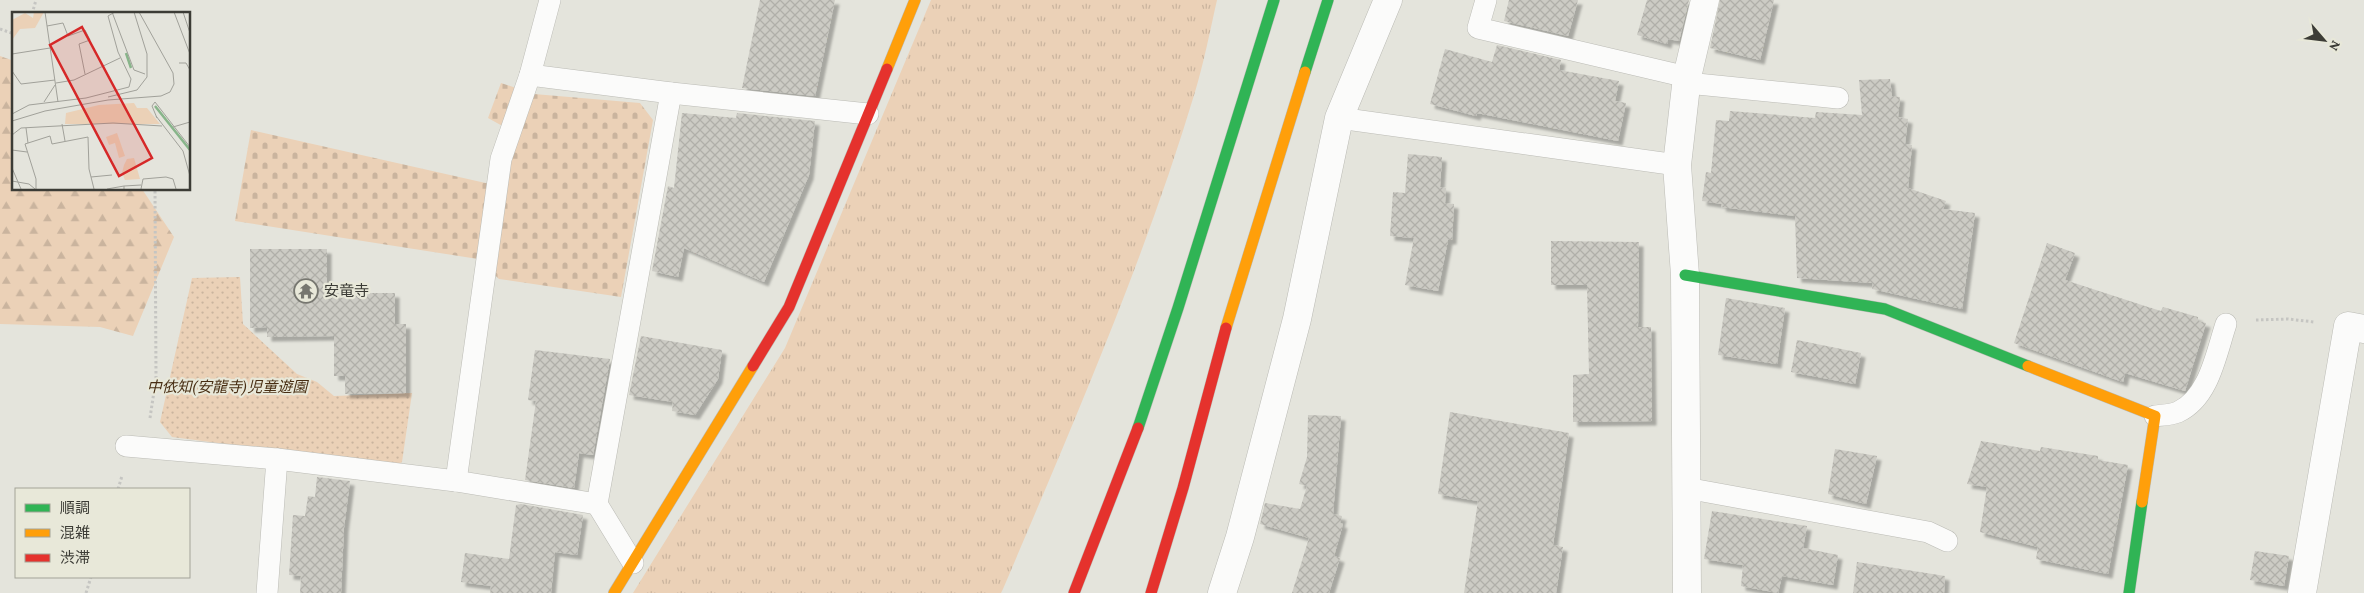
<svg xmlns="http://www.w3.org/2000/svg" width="2364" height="593" font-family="'Crimson Pro','Noto Sans JP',serif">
<defs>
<pattern id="grass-tufts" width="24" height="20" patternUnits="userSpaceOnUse" patternTransform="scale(1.25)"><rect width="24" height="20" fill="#ebd1b7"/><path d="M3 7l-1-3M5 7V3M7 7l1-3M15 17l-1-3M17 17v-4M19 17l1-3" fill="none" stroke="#cab49e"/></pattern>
<pattern id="forest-firs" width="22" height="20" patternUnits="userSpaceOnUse" patternTransform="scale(1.25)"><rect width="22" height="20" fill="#ebd1b7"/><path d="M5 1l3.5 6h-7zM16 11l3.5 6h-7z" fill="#cab49e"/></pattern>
<pattern id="cemetery-stones" width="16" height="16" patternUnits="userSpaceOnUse" patternTransform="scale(1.25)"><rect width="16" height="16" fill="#ebd1b7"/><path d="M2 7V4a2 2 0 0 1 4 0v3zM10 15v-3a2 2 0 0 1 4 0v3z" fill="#cab49e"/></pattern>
<pattern id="park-dots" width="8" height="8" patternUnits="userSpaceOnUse" patternTransform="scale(1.25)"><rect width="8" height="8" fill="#ebd1b7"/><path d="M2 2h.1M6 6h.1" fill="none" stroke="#cab49e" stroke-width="1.8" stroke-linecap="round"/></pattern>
<pattern id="building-cross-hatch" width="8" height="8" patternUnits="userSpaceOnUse" patternTransform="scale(1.25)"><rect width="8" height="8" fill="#cccbc4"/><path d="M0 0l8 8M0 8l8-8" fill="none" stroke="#b0afa9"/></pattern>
<filter id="shadow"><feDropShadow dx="4.5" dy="4.5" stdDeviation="1" flood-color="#0004"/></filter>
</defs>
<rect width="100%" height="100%" fill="#e4e4dc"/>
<path fill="url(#grass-tufts)" d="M 931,0 L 1217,0 C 1210,31 1204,62 1195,92 C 1144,262 1072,426 1003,589 L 1001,593 L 633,593 L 785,348 Z"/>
<path fill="url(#forest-firs)" d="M 0,56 L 14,61 L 14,189 L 142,189 L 174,237 L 133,336 L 100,327 L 0,324 Z"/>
<path fill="url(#cemetery-stones)" d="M 501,83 L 534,94 L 640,103 L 653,120 L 621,297 L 499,279 L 478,259 L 235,221 L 251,130 L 490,184 L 506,128 L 488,118 Z"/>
<path fill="url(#park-dots)" d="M 240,277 L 243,324 L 297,374 L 317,382 L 334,396 L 412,393 L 402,462 L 396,466 L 172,437 L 160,422 L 192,278 Z"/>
<g fill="url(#building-cross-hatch)" filter="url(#shadow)">
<path d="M 760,0 L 835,0 L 815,96 L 742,88 Z"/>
<path d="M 1509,0 L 1578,0 L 1568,36 L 1504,21 Z"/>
<path d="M 1647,0 L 1689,0 L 1679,41 L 1668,39 L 1667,44 L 1637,35 Z"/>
<path d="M 1720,0 L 1774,0 L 1760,60 L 1710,48 Z"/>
<path d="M 1497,45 L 1561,60 L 1559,70 L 1619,81 L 1615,101 L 1626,103 L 1618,141 L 1477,113 L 1476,116 L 1430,104 L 1445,49 L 1492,62 Z"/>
<path d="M 1890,79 L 1892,96 L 1900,97 L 1898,117 L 1908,119 L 1905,144 L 1912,145 L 1908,188 L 1946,201 L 1943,209 L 1975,213 L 1962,309 L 1872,289 L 1873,283 L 1797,278 L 1795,216 L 1721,207 L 1722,204 L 1702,201 L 1706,172 L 1711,173 L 1716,120 L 1729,121 L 1730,111 L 1815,118 L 1816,112 L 1862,115 L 1859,80 Z"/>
<path d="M 682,113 L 736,118 L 737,113 L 815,121 L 809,175 L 764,282 L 684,248 L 678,277 L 652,271 L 668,186 L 674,188 Z"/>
<path d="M 1408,154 L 1442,157 L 1440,187 L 1446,188 L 1445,203 L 1454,204 L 1452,240 L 1448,240 L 1438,291 L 1405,285 L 1414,238 L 1390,236 L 1393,192 L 1405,193 Z"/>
<path d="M 1551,241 L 1639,242 L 1638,327 L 1651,327 L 1652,421 L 1573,422 L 1573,375 L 1589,374 L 1587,285 L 1551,285 Z"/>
<path d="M 2047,243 L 2075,253 L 2065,280 L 2148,307 L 2161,311 L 2163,307 L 2198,317 L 2198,321 L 2206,323 L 2185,391 L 2125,373 L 2123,382 L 2014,343 Z"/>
<path d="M 250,249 L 327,249 L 327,293 L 395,293 L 395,324 L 406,324 L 406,393 L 345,394 L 345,376 L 334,376 L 334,336 L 267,337 L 267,327 L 250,328 Z"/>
<path d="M 1726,298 L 1785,308 L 1777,364 L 1718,355 Z"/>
<path d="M 641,336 L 722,350 L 718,379 L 695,415 L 672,411 L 673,402 L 629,395 Z"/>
<path d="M 1797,340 L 1861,353 L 1855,384 L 1791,372 Z"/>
<path d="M 535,350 L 610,359 L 593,455 L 579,453 L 574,488 L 525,480 L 536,401 L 528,400 Z"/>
<path d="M 1450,412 L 1569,433 L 1553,545 L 1563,547 L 1556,593 L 1464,593 L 1478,501 L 1438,494 Z"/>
<path d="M 1308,415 L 1341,416 L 1333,514 L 1342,516 L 1340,523 L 1343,524 L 1334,556 L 1340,558 L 1329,593 L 1292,593 L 1309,538 L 1260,524 L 1265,503 L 1300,509 L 1307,486 L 1299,484 L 1307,457 Z"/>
<path d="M 1981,441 L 2040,451 L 2041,447 L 2098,456 L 2098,460 L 2128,465 L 2108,574 L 2036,559 L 2038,547 L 1980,532 L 1987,487 L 1967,484 Z"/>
<path d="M 1835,449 L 1877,456 L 1866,504 L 1828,494 Z"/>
<path d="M 317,477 L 350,481 L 344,528 L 341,593 L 300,593 L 301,576 L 289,575 L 293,515 L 305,516 L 308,496 L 315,497 Z"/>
<path d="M 521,504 L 583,515 L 577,555 L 555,552 L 551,593 L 490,593 L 491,586 L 461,582 L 465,553 L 509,559 L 516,505 Z"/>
<path d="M 1712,511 L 1807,526 L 1803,548 L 1838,555 L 1833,585 L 1782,576 L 1778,593 L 1741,586 L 1743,565 L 1704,559 Z"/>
<path d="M 2255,551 L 2289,556 L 2284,586 L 2250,580 Z"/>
<path d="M 1857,562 L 1945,576 L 1944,593 L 1853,593 Z"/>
</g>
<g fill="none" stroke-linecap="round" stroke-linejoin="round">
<g stroke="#bbbbb5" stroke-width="22">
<g id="lane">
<path d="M 1486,0 L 1478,28 L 1687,77"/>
<path d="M 530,75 L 671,93 L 868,114"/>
<path d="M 1687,83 L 1838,98"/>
<path d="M 1339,118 L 1677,165"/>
<path d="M 2155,416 C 2162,415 2171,415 2178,412 C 2209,398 2216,354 2226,324"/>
<path d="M 126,446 L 277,459 L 456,481 L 597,504"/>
<path d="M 456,481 L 501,159 L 530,75 L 550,0"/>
<path d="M 1686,488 L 1928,532 L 1947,541"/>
<path d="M 633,563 L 597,504 L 671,93"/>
<path d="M 267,593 L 277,459"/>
</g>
</g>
<g stroke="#bbbbb5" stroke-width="29">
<g id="street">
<path d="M 1222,593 L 1240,537 L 1297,319 L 1339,118 L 1388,0"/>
<path d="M 1687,593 L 1685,275 L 1677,165 L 1687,77 L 1705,0"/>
<path d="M 2302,593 L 2348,326 L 2364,329"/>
</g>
</g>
<g stroke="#bbbbb5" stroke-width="12">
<g id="fast">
<path d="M 1305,72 L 1328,0"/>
<path d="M 1685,275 L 1885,309 L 2028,366"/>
<path d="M 1138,428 L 1178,308 L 1274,0"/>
<path d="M 2129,593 L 2142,502"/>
</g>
</g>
<g stroke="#bbbbb5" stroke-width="12">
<g id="slow">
<path d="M 887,69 L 915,0"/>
<path d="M 1226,328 L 1305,72"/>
<path d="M 2028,366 L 2155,416 L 2142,502"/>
<path d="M 614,593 L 753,366"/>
</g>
</g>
<g stroke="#bbbbb5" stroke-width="12">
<g id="jam">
<path d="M 753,366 L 789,307 L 887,69"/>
<path d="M 1074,593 L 1138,428"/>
<path d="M 1151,593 L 1183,488 L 1226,328"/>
</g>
</g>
<g stroke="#c5c5c2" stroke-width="3" stroke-dasharray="2.5 2.5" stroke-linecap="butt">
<path d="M 32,14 L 36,0"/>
<path d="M 0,29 L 14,34"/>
<path d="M 2256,320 L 2288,319 L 2314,322"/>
<path d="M 150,418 L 156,378 L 155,189"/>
<path d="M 118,489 L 122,476"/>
<path d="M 86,593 L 91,577"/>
</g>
<use href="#lane" stroke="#fbfbfa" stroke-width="21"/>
<use href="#street" stroke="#fbfbfa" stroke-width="28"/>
<use href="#fast" stroke="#30b455" stroke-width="11"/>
<use href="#slow" stroke="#ff9f0a" stroke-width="11"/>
<use href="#jam" stroke="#e5322d" stroke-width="11"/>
</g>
<defs>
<g id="temple-ring" transform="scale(1.25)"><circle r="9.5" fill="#e8e8d9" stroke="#777770" stroke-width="1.5"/><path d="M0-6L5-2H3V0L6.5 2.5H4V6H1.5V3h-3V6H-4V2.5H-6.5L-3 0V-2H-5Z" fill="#777770"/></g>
</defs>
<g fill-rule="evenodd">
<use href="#temple-ring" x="306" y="291"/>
</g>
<g text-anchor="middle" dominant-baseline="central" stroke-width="4.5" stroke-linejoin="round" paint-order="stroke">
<g font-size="15" fill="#3c3c36" stroke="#e8e8d9" text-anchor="start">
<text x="324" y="291">安竜寺</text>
</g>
<g font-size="15" font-style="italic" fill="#482e13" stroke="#e8e8d9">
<text x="227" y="387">中依知(安龍寺)児童遊園</text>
</g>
</g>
<g transform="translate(12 12)">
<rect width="178" height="178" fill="#e4e4dc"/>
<path d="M 122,91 L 125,96 L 135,96 L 148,112 L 53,112 L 54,101 L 87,93 Z" fill="#ebd1b7"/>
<path d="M 22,0 L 32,0 L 23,16 L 8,17 L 0,28 L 0,8 L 13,1 L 21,6 ZM 122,146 L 128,167 L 113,168 L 110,161 L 112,153 L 115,147 Z" fill="#ebd1b7"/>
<path d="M 105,121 L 113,144 L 107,146 L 103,131 L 97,133 L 94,125 Z" fill="#ebd1b7"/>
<path fill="none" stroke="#88b58a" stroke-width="2.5" d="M 114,41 L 119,56M 143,94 L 178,138"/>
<path fill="none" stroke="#a1a19a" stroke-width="1" d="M 33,0 L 46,90M 100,0 L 122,58 L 133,62M 162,0 L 178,42M 171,0 L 178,21M 35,14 L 51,11 L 56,24 L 73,18 L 78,28 L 67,32 L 73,62M 0,42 L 38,36M 167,51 L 174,51 L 178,58M 0,59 L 9,72 L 43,68M 44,71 L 62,68 L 108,46M 96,85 L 125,78 L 135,65 L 135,42 L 122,0M 32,90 L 43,73M 0,102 L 17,93 L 74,86 L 117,75 L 119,67 L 106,40 L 96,4 L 103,0M 144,104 L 171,139 L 178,164M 145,106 L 140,94 L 143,90 L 178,135M 0,109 L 33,99 L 96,88 L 149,84 L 158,80 L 162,72 L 161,61 L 127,0M 50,112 L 53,129M 161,115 L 178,110M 14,116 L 16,131M 0,123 L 9,116 L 101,111 L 150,114M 0,138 L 15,140M 0,156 L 9,177M 79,165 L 100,163M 0,169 L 17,172 L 23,177M 112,174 L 129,173M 24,177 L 24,167 L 13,132 L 38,124 L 40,132 L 76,125 L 77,157 L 82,177M 95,177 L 112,174 L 112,177M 129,177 L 131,167 L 154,165 L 161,167 L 164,177"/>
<path fill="#d62828" fill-opacity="0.15" stroke="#d62828" stroke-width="2.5" d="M 70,15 L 140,146 L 107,164 L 38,33 Z"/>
<rect width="178" height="178" fill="none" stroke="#3c3c36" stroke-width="2.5"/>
</g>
<rect x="15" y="488" width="175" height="90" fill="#e8e8d9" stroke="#a3a398"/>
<rect x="25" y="504" width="25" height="8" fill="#30b455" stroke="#a3a398"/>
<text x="60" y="513" font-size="15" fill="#3c3c36">順調</text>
<rect x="25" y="529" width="25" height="8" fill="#ff9f0a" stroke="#a3a398"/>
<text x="60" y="538" font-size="15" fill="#3c3c36">混雑</text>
<rect x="25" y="554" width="25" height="8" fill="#e5322d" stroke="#a3a398"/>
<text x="60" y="563" font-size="15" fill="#3c3c36">渋滞</text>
<g transform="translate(2324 40) rotate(118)" stroke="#e8e8d9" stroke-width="4" paint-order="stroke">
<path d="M0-4L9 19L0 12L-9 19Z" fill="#3c3c36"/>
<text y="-8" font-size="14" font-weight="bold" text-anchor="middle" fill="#3c3c36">N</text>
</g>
</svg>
